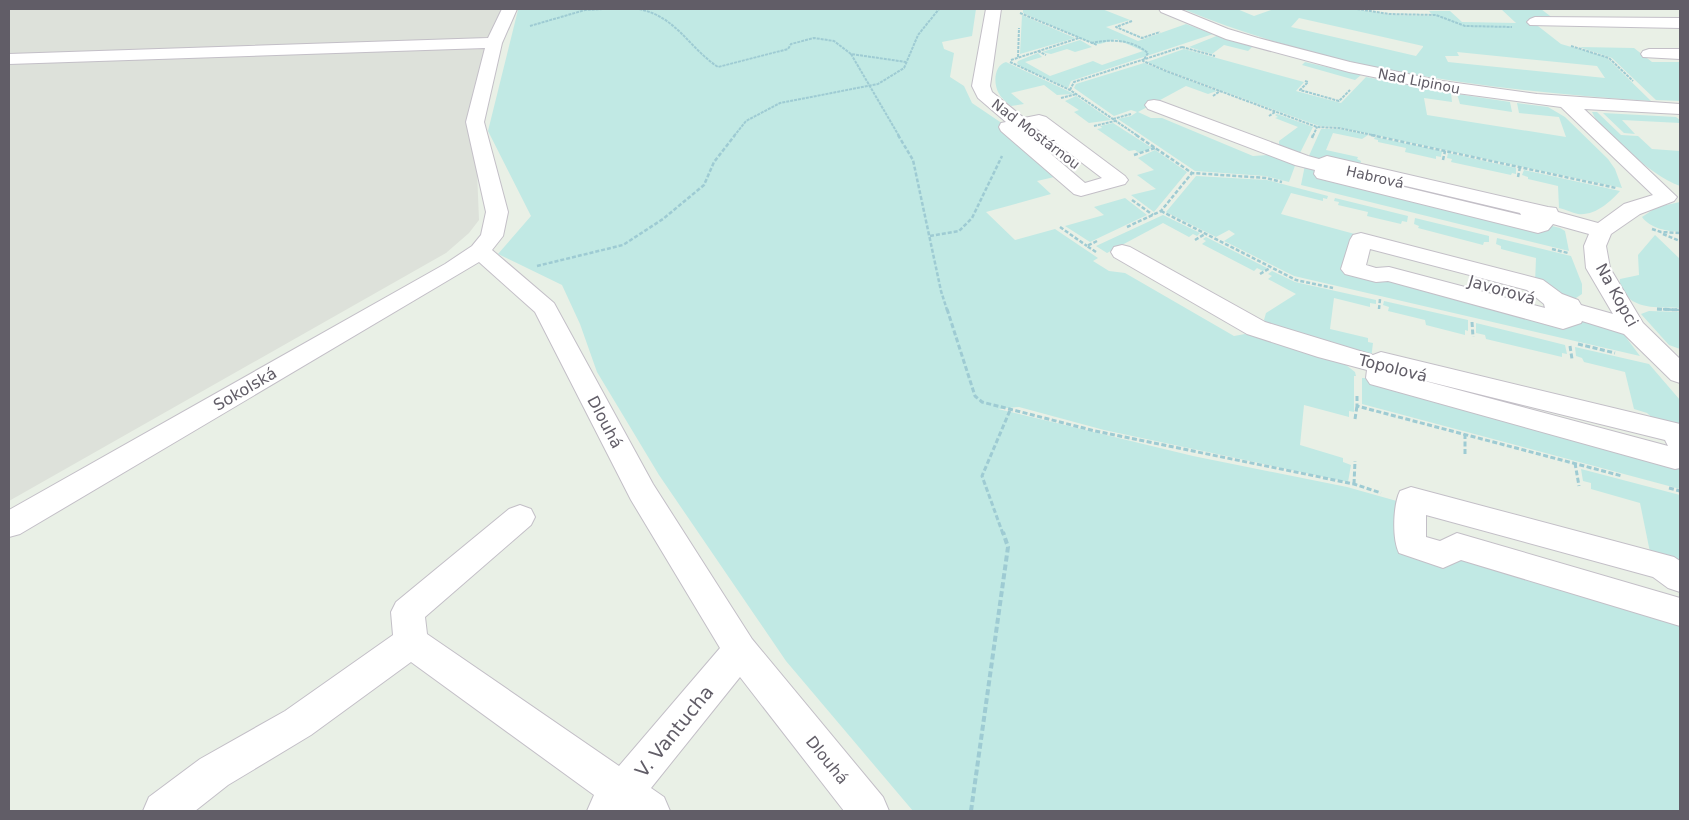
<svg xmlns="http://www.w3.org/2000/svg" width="1689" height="820" font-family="'DejaVu Sans',sans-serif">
<rect width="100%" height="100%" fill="#e9f0e6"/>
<path fill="#dde1da" d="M 9,9 L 509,9 L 494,43 L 475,122 L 479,220 L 469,233 L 446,253 L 9,501 Z"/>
<g fill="#c1e9e4" fill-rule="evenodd">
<path d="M 571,9 L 976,9 L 972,36 L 942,42 L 944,49 L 954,53 L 950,77 L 964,86 L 972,103 L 1012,130 L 1063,175 L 1037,181 L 1051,194 L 986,212 L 1015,240 L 1055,229 L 1098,258 L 1093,261 L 1109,271 L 1125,273 L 1234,336 L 1245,334 L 1346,365 L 1355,372 L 1356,376 L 1354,376 L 1354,412 L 1349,411 L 1349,417 L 1304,405 L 1300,445 L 1343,458 L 1343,462 L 1351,465 L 1348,482 L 1104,430 L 1019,407 L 998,409 L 1193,456 L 1347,487 L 1411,505 L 1410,545 L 1457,546 L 1680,612 L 1680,811 L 913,811 L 786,661 L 659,475 L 597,372 L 580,324 L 562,285 L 498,254 L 531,216 L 488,131 L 518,10 Z"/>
<path d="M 1023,9 L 1102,9 L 1130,20 L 1106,27 L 1138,41 L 1186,24 L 1213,34 L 1071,81 L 1068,88 L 1021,67 L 1017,63 L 1018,61 L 1038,53 L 1042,57 L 1025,62 L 1050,76 L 1093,61 L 1102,65 L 1143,51 L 1116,39 L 1100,44 L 1094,44 L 1023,13 Z"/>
<path d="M 1183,9 L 1237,9 L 1254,16 L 1271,10 L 1269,9 L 1352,9 L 1390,15 L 1433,16 L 1429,11 L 1450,11 L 1462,22 L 1516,23 L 1501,9 L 1480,9 L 1541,9 L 1554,19 L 1529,19 L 1561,44 L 1606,57 L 1651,101 C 1493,91 1330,70 1183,9 ZM 1299,18 L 1423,46 L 1423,47 L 1416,56 L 1291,27 ZM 1457,52 L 1597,66 L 1605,78 L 1448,62 L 1445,56 L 1459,56 Z"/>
<path d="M 1022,15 L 1075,38 L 1020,54 Z"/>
<path d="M 1219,35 L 1253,46 L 1248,51 L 1224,45 L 1212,54 L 1189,47 Z"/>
<path d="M 1080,40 L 1092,47 L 1075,52 L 1067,49 L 1051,54 L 1042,52 Z"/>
<path d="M 1579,47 L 1634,48 L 1652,62 L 1680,62 L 1680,101 L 1656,100 L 1612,58 Z"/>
<path d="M 1184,49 L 1304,82 L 1296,91 L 1341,103 L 1366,77 L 1451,93 L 1452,102 L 1424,98 L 1427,115 L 1566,137 L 1559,117 L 1519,113 L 1517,103 L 1548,107 L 1565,117 L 1608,159 L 1615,169 L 1622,188 L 1338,127 L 1319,126 L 1168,71 L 1147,62 Z"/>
<path d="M 1006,62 L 1070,92 L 1073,94 L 1057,95 L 1044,85 L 1011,93 L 1024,104 L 1011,106 C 1006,102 1001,98 998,92 C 993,81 995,65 1006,62 Z"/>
<path d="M 1305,62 L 1361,75 L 1355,80 L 1302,65 Z"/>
<path d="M 1144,63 L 1217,91 L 1208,94 L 1186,86 L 1138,112 L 1151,118 L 1162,118 L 1253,156 L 1268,155 L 1296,163 L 1289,182 L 1265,176 L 1195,171 L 1118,119 L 1131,116 L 1137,112 L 1131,110 L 1114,116 L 1074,88 L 1076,84 Z"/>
<path d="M 1457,94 L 1510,102 L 1512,112 L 1460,104 Z"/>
<path d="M 1076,96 L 1111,120 L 1089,123 L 1074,112 L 1079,110 L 1065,101 Z"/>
<path d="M 1592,112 L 1597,112 L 1621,135 L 1638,136 L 1652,149 L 1680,151 L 1680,186 C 1647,173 1622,144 1596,120 Z"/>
<path d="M 1603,113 L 1676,117 L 1680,120 L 1680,123 L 1622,120 L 1635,134 L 1624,133 Z"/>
<path d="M 1277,114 L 1313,127 L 1299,155 L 1279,146 L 1279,141 L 1298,127 L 1275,118 L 1278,117 L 1275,115 Z"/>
<path d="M 1113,123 L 1152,148 L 1139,153 L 1135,150 L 1129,151 L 1097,129 L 1102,128 L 1100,126 Z"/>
<path d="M 1321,129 L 1340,129 L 1368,135 L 1362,139 L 1333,133 L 1326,150 L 1358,157 L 1357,159 L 1361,161 L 1359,169 L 1308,158 Z"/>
<path d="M 1375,137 L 1442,151 L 1441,157 L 1436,156 L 1436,159 L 1405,152 L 1406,148 L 1378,142 L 1378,140 L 1374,139 Z"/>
<path d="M 1155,150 L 1187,172 L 1154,212 L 1131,195 L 1156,189 L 1137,175 L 1154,170 L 1138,158 Z"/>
<path d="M 1448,153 L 1516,168 L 1516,174 L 1512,173 L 1511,175 L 1451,162 L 1452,159 L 1447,158 Z"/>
<path d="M 1305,165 L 1560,228 L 1565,231 L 1569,251 L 1301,185 Z"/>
<path d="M 1524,170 L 1620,191 C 1610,202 1595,216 1578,214 C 1572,213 1565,209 1559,208 L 1558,186 L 1528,179 L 1528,177 L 1522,175 Z"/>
<path d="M 1196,176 L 1267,180 L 1328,196 L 1327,199 L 1323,198 L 1323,201 L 1291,193 L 1281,214 L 1362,236 L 1353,268 L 1572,318 L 1622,332 L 1640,356 L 1294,276 L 1224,241 L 1235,234 L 1229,230 L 1216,237 L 1166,212 Z"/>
<path d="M 1125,198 L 1147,215 L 1090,242 L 1065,226 L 1104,215 L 1094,207 Z"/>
<path d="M 1335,198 L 1408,216 L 1407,222 L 1402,221 L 1401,224 L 1367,216 L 1368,212 L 1338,205 L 1339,202 L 1334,201 Z"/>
<path d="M 1680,202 L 1680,232 C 1667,231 1651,229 1642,217 L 1657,207 Z"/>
<path d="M 1163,215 L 1200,233 L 1197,236 L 1193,234 L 1189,237 L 1163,223 L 1107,253 L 1096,246 Z"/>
<path d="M 1415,218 L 1489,236 L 1489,242 L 1484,242 L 1483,245 L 1418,228 L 1419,226 L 1414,224 Z"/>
<path d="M 1655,235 L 1680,259 L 1680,308 C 1662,307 1637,310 1625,294 C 1621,289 1619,286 1620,279 L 1639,275 L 1638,255 Z"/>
<path d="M 1206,237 L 1267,268 L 1263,271 L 1257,268 L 1254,271 L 1202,244 L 1206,241 L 1203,239 Z"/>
<path d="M 1497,238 L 1571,256 L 1582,284 L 1582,294 L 1573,300 L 1535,283 L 1536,258 L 1501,249 L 1501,246 L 1496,244 Z"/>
<path d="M 1272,271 L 1295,282 L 1376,300 L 1376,304 L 1370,303 L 1370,307 L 1334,298 L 1330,329 L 1368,338 L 1368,342 L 1373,343 L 1371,359 L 1268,326 L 1264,320 L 1266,313 L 1296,294 L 1268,279 L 1272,276 L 1268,274 Z"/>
<path d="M 1384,301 L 1468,320 L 1468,331 L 1465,330 L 1465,335 L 1426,325 L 1425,320 L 1388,311 L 1389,307 L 1383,305 Z"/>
<path d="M 1649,311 L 1680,312 L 1680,349 L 1669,345 L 1641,314 Z"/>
<path d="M 1476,323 L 1565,345 L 1567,354 L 1562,353 L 1562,357 L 1486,339 L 1485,335 L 1476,333 Z"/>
<path d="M 1575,347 L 1649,364 L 1680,400 L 1680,426 L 1657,422 L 1647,413 L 1634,409 L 1625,372 L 1584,362 L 1582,358 L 1576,356 Z"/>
<path d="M 1362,378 L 1379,378 L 1675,458 L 1680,457 L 1680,489 L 1362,404 Z"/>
<path d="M 1581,469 L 1680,495 L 1680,567 L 1667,557 L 1650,552 L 1640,503 L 1591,489 L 1591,483 L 1583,481 Z"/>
</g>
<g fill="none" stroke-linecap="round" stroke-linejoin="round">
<g stroke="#c3bfc7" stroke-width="2">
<g id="minor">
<path d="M 502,9 L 517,9 L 502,43 L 484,122 L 508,212 L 503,236 L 492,250 L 554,303 L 653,484 L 752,639 L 883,797 L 889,811 L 844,811 L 740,677 L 651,788 L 664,797 L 670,811 L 587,811 L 594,795 L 411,662 L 311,735 L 228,785 L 195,811 L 143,811 L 149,797 L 200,759 L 285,711 L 393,635 L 391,612 L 396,602 L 509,509 L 520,505 L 531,509 L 535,517 L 531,525 L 425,617 L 427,634 L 619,766 L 720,648 L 631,500 L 535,312 L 479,262 L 20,534 L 9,537 L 9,510 L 445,264 L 472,246 L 481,235 L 486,212 L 466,122 L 485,48 L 9,64 L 9,54 L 488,38 Z"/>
<path d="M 986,9 L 1001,9 L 990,86 L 992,92 L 1024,118 L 1039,115 L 1046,117 L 1125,176 L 1128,180 L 1125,184 L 1081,196 L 1074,194 L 1001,131 L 999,127 L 1001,123 L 1006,122 L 978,98 L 972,86 ZM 1035,127 L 1102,178 L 1085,183 L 1031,137 L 1036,136 L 1038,132 Z"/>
<path d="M 1159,9 L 1179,9 L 1228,29 L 1258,38 L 1350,62 L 1442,81 L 1537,94 L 1680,104 L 1680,114 L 1584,109 L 1677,197 L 1674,201 L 1640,214 L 1611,234 L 1606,246 L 1610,268 L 1643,323 L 1680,359 L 1680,383 L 1671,380 L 1624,334 L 1582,321 L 1581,323 L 1563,329 L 1388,281 L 1376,282 L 1345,274 L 1341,269 L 1350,240 L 1353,235 L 1361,233 L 1543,280 L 1562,294 L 1578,300 L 1581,305 L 1613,314 L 1586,268 L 1584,246 L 1589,234 L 1553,224 L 1548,230 L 1538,233 L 1317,178 L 1314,174 L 1315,170 L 1295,165 L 1148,109 L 1145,105 L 1148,101 L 1154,100 L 1160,101 L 1308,156 L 1319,159 L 1327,156 L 1548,207 L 1556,208 L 1558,212 L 1598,223 L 1624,204 L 1653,195 L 1561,107 L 1442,91 L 1349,72 L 1226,39 L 1161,12 ZM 1351,173 L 1520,213 L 1521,215 L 1350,174 ZM 1370,249 L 1527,290 L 1544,304 L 1545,308 L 1389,267 L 1376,268 L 1366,265 Z"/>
<path d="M 1535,17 L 1680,18 L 1680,28 L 1530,25 L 1527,22 L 1530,19 Z"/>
<path d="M 1649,49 L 1680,49 L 1680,59 L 1643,57 L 1641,54 L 1643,51 Z"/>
<path d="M 1122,245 L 1130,247 L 1265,322 L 1373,355 L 1381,352 L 1680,424 L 1680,468 L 1675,469 L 1370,384 L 1366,378 L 1367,370 L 1318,357 L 1247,334 L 1114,257 L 1111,252 L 1114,247 ZM 1406,376 L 1665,440 L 1668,446 Z"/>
<path d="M 1411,487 L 1674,557 L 1680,561 L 1680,592 L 1668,588 L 1653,577 L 1426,515 L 1426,537 L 1440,541 L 1457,533 L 1680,598 L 1680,626 L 1461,560 L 1443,568 L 1399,553 C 1392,539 1393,505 1400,491 Z"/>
</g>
</g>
<g stroke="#9ecbd3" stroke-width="2" stroke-dasharray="3 1" stroke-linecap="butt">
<path d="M 639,9 C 677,17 688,47 718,67 L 788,49 L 791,44 L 814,38 L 834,41 L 851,54 L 906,62"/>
<path d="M 1357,9 L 1389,14 L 1436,15 L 1465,26 L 1512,27"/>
<path d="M 1020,13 L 1097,45"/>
<path d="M 1132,21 L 1116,27 L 1142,38 L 1160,32"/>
<path d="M 530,26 L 585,10 L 605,9"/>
<path d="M 1091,43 C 1111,39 1131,39 1148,53 L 1143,61 L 1166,71 L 1317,127 L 1339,128 L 1377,136"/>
<path d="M 1571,46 L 1609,58 L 1633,81"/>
<path d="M 1182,47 L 1215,56"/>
<path d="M 1038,51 L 1046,55"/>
<path d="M 851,54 L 899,136"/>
<path d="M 1018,57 L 1019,28"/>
<path d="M 1011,60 L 1079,38"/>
<path d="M 1010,62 L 1070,90 L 1138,136"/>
<path d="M 1305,81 L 1308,82 L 1300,90 L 1339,101 L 1350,90"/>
<path d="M 1070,90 L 1074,82 L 1182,47"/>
<path d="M 1213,96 L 1220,91"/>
<path d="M 1061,98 L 1077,94"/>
<path d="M 1269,116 L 1275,112"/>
<path d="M 1113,119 L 1131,114"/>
<path d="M 1094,126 L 1115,121"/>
<path d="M 734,136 L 746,121 L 780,103 L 878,84 L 904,68 L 918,35 L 939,9"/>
<path d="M 1313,136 L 1317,127"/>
</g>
<g stroke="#9ecbd3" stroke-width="2.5" stroke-dasharray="4 2" stroke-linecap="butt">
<path d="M 898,135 L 913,160 L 941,291 L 947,310"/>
<path d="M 1136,135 L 1192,173 L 1266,178 L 1282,182"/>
<path d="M 1371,135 L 1616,188"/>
<path d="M 1312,138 L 1313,135"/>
<path d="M 1134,155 L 1155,148"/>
<path d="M 1443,160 L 1445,151"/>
<path d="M 1518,177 L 1520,167"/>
<path d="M 1132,200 L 1153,215"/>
<path d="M 1161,211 L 1296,280 L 1333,288"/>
<path d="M 1060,227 L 1087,246"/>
<path d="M 1127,227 L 1161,211 L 1192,173"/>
<path d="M 1652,229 L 1661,232 L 1680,233"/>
<path d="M 1663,234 L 1680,241"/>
<path d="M 930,236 L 959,231 L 972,218 L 1002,156"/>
<path d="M 1195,240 L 1205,234"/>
<path d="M 1552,249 L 1568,253"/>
<path d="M 1096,252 L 1087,246 L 1097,241"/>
<path d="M 537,266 L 623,245 L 663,219 L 704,185 L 714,162 L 735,135"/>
<path d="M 1260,274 L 1270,268"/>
<path d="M 1379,309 L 1380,299"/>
<path d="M 1657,309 L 1680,310"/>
</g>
<g stroke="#9ecbd3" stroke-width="3" stroke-dasharray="5 2.5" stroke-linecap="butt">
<path d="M 947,309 L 975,396 L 982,402 L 1095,431 L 1354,484 L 1381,493"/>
<path d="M 1657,309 L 1680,310"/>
<path d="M 1472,322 L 1473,337"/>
<path d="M 1578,344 L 1615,353"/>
<path d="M 1570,346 L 1572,359"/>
<path d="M 1357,396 L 1357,406 L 1622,476"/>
<path d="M 1355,419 L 1357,406"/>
<path d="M 1465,434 L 1465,456"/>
<path d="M 1575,463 L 1579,486"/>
<path d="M 1354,484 L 1355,461"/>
<path d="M 1669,488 L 1680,491"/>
<path d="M 1003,534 L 982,476 L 1011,408"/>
</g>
<path stroke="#9ecbd3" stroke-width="4" stroke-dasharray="6 3" stroke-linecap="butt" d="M 971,811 L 1008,547 L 1003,532"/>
<use href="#minor" fill="#fff" fill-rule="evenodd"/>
</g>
<g text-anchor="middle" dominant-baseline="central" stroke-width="4.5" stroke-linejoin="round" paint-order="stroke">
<g font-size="14" fill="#615d67" stroke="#fff">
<text transform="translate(1419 81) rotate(11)">Nad Lipinou</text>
<text transform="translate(1036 134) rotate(37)">Nad Mostárnou</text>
<text transform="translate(1375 177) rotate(13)">Habrová</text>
</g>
<g font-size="16" fill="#615d67" stroke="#fff">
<text transform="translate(1502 290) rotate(16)">Javorová</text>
<text transform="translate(1617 295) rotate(61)">Na Kopci</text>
<text transform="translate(1393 368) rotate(14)">Topolová</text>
<text transform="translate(245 389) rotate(-30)">Sokolská</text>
<text transform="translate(605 422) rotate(62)">Dlouhá</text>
<text transform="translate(827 760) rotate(51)">Dlouhá</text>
</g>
<g font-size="19" fill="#615d67" stroke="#fff">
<text transform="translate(674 731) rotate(-51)">V. Vantucha</text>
</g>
</g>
<rect width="1689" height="820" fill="none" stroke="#615d67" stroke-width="20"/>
</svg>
